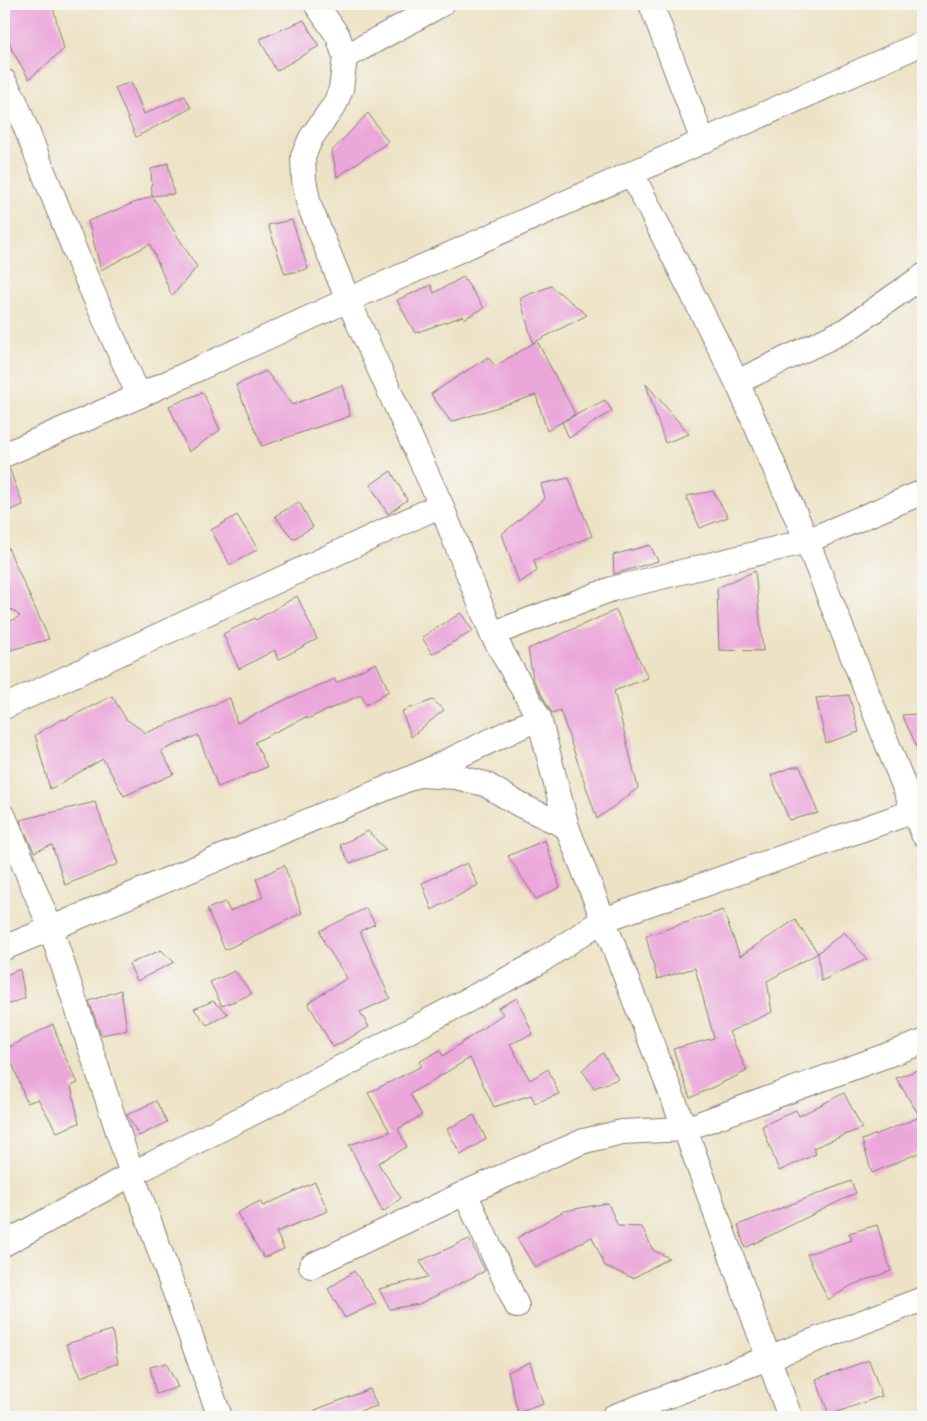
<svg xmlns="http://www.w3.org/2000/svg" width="927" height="1421" font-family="'Playpen Sans',sans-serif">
<rect width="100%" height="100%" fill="#f6f6f2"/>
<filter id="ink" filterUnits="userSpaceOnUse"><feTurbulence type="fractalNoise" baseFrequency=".02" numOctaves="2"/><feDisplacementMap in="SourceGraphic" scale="10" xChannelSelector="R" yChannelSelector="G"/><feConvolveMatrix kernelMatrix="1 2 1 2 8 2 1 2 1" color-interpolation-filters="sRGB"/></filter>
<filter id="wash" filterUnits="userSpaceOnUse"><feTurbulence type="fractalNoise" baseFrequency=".0096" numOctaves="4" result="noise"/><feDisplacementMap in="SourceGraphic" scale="20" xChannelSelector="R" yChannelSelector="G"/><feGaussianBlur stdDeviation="1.12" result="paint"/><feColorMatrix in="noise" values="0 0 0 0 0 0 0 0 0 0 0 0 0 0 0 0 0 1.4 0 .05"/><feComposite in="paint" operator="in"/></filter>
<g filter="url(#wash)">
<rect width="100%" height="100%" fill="#ede2c5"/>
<g id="blocks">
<g fill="#eba6da">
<path d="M 4,4 L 52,4 L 64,49 L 29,79 L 12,50 L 4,24 Z"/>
<path d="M 304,20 L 319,46 L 276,71 L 260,39 Z"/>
<path d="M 131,82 L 144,114 L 185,96 L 191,108 L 136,137 L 115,88 Z"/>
<path d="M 368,113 L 388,142 L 337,177 L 332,151 Z"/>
<path d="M 168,163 L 174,194 L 152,196 L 151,169 Z"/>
<path d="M 152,196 L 197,267 L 172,296 L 150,244 L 101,270 L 88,221 Z"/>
<path d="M 292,220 L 308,269 L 285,274 L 268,225 Z"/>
<path d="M 463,277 L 484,308 L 464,319 L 463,316 L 415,333 L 397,300 L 431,285 L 434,293 Z"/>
<path d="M 551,286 L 587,315 L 533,343 L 520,298 Z"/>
<path d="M 537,341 L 575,414 L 547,431 L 536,395 L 451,422 L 431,394 L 488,357 L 495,366 Z"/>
<path d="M 266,371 L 292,405 L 342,385 L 350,416 L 262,446 L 236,385 Z"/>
<path d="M 646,384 L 689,434 L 665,443 Z"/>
<path d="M 203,392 L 220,430 L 189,452 L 169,406 Z"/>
<path d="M 605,400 L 612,411 L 569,438 L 562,422 Z"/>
<path d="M 9,468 L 23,505 L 4,513 L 4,469 Z"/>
<path d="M 391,471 L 407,500 L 388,514 L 370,485 Z"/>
<path d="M 569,478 L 592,536 L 534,560 L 537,571 L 519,583 L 502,534 L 545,498 L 541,484 Z"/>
<path d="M 713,491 L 728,517 L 700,528 L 686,496 Z"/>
<path d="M 299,502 L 313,527 L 293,539 L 275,516 Z"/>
<path d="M 237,515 L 258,549 L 230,565 L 211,530 Z"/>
<path d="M 4,539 L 49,639 L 4,652 L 4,625 L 20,616 L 4,604 Z"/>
<path d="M 650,545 L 658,561 L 614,574 L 613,555 Z"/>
<path d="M 755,571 L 763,651 L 719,650 L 717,588 Z"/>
<path d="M 297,596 L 317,639 L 278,660 L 275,650 L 239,669 L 223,634 L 255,618 L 256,620 Z"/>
<path d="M 616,610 L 648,678 L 614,691 L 638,788 L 597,819 L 560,710 L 552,713 L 533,679 L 528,649 Z"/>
<path d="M 461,613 L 473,631 L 432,654 L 422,637 Z"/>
<path d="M 376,663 L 389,691 L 366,705 L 361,695 L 307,719 L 306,717 L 255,742 L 267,767 L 218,787 L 198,735 L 161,751 L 174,774 L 124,796 L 103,759 L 50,789 L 35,735 L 63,719 L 64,720 L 112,696 L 126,719 L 146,733 L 230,698 L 237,723 L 289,698 L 335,679 L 336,683 Z"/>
<path d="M 849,695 L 859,732 L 826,743 L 816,698 Z"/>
<path d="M 433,700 L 444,710 L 411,737 L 402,711 Z"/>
<path d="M 918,714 L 923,719 L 923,759 L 902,715 Z"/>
<path d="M 793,767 L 800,767 L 818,813 L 789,820 L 771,775 Z"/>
<path d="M 95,802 L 118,864 L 65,885 L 52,845 L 34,852 L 20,820 Z"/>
<path d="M 368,831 L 386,850 L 350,863 L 340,845 Z"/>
<path d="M 545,840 L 560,887 L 536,899 L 508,856 Z"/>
<path d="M 467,863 L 478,885 L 432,910 L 422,883 Z"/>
<path d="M 284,865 L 302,913 L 225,950 L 207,909 L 225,902 L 230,911 L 263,897 L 256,879 Z"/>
<path d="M 366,908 L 375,924 L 360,931 L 390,998 L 360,1012 L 369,1027 L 333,1047 L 308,1003 L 347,978 L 325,944 L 320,931 Z"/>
<path d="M 723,910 L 740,956 L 795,920 L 818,953 L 767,981 L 772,1012 L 729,1032 L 747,1071 L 690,1098 L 673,1049 L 714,1038 L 695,968 L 657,979 L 646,936 Z"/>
<path d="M 844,932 L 867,959 L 821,981 L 818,953 Z"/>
<path d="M 161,950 L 174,962 L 137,981 L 129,964 Z"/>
<path d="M 20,969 L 25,998 L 4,1006 L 4,976 Z"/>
<path d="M 235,971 L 252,994 L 222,1006 L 210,982 Z"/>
<path d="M 121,990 L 127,1030 L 101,1035 L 89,1001 Z"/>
<path d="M 517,998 L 533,1034 L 510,1044 L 530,1080 L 548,1069 L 559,1094 L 535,1103 L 531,1095 L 494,1107 L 470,1058 L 410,1094 L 422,1115 L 398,1129 L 407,1147 L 378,1163 L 401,1198 L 383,1212 L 349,1145 L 390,1132 L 368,1093 L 422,1066 L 419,1062 L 440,1050 L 443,1056 L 503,1014 L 498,1008 Z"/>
<path d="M 213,1001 L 228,1014 L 207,1025 L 194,1009 Z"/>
<path d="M 53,1024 L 63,1053 L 78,1083 L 71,1086 L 79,1123 L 57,1132 L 38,1099 L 27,1103 L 13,1065 L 4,1069 L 4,1050 Z"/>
<path d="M 603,1053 L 618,1079 L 594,1088 L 582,1070 Z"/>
<path d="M 923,1068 L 923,1151 L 872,1173 L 862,1140 L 920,1117 L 896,1078 Z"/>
<path d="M 844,1093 L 862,1128 L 813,1148 L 816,1154 L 779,1171 L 762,1126 L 796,1110 L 799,1116 Z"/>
<path d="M 156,1101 L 167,1122 L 139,1136 L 127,1115 Z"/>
<path d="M 474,1115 L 486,1139 L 461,1155 L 447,1129 Z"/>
<path d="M 851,1181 L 856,1193 L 745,1248 L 738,1225 Z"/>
<path d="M 315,1182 L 328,1211 L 276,1232 L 284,1249 L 264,1258 L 237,1213 L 260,1201 L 263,1206 Z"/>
<path d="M 608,1203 L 618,1226 L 642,1227 L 653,1250 L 669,1258 L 633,1278 L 605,1266 L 592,1237 L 535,1268 L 517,1238 L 564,1211 Z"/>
<path d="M 877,1225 L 891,1271 L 852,1285 L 828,1300 L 807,1254 L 852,1240 L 849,1233 Z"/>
<path d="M 469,1239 L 485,1271 L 419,1304 L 390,1309 L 379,1289 L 428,1277 L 420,1261 Z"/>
<path d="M 354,1271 L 376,1303 L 345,1318 L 328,1289 Z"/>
<path d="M 112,1330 L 118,1363 L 81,1377 L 66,1344 Z"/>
<path d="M 869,1360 L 882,1396 L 829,1415 L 816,1379 Z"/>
<path d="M 530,1362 L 543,1404 L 518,1413 L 508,1372 Z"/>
<path d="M 166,1363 L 178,1387 L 156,1394 L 150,1367 Z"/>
<path d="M 370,1389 L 377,1406 L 339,1417 L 318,1417 L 315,1410 Z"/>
</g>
</g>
</g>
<g filter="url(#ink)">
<use href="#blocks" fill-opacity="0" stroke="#847f70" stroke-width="1"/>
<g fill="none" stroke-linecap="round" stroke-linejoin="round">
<g stroke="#847f70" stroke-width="26">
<g id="street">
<path d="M 316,4 L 338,36 L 345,57 L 341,89 L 335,104 L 311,138 L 303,156 L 304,180 L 309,205 L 348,300 L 441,505 L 492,634 L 539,718 L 567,827 L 685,1129 L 790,1417"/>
<path d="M 651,4 L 703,141"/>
<path d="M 345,57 L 442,4"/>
<path d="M 4,81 L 15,101 L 81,266 L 139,396"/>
<path d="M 632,174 L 737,382 L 807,541 L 923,834"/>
<path d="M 737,382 L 846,330 L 923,276"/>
<path d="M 4,455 L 139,396 L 348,300 L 923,43"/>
<path d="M 492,634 L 612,589 L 807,541 L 923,492"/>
<path d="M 4,707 L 441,505"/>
<path d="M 420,775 L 456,777 L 485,784 L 520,805 L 567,827"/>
<path d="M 4,817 L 51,929 L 132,1174 L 220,1417"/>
<path d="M 4,948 L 418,775 L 539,718"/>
<path d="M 465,1193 L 517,1306"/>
<path d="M 4,1244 L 132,1174 L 294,1092 L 536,964 L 603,920 L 923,808"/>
<path d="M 311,1266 L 465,1193 L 584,1141 L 622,1132 L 685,1129 L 923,1042"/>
<path d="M 613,1417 L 923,1299"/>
</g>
</g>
<use href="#street" stroke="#fff" stroke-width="24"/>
</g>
</g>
<rect width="927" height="1421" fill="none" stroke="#f6f6f2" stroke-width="20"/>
</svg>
